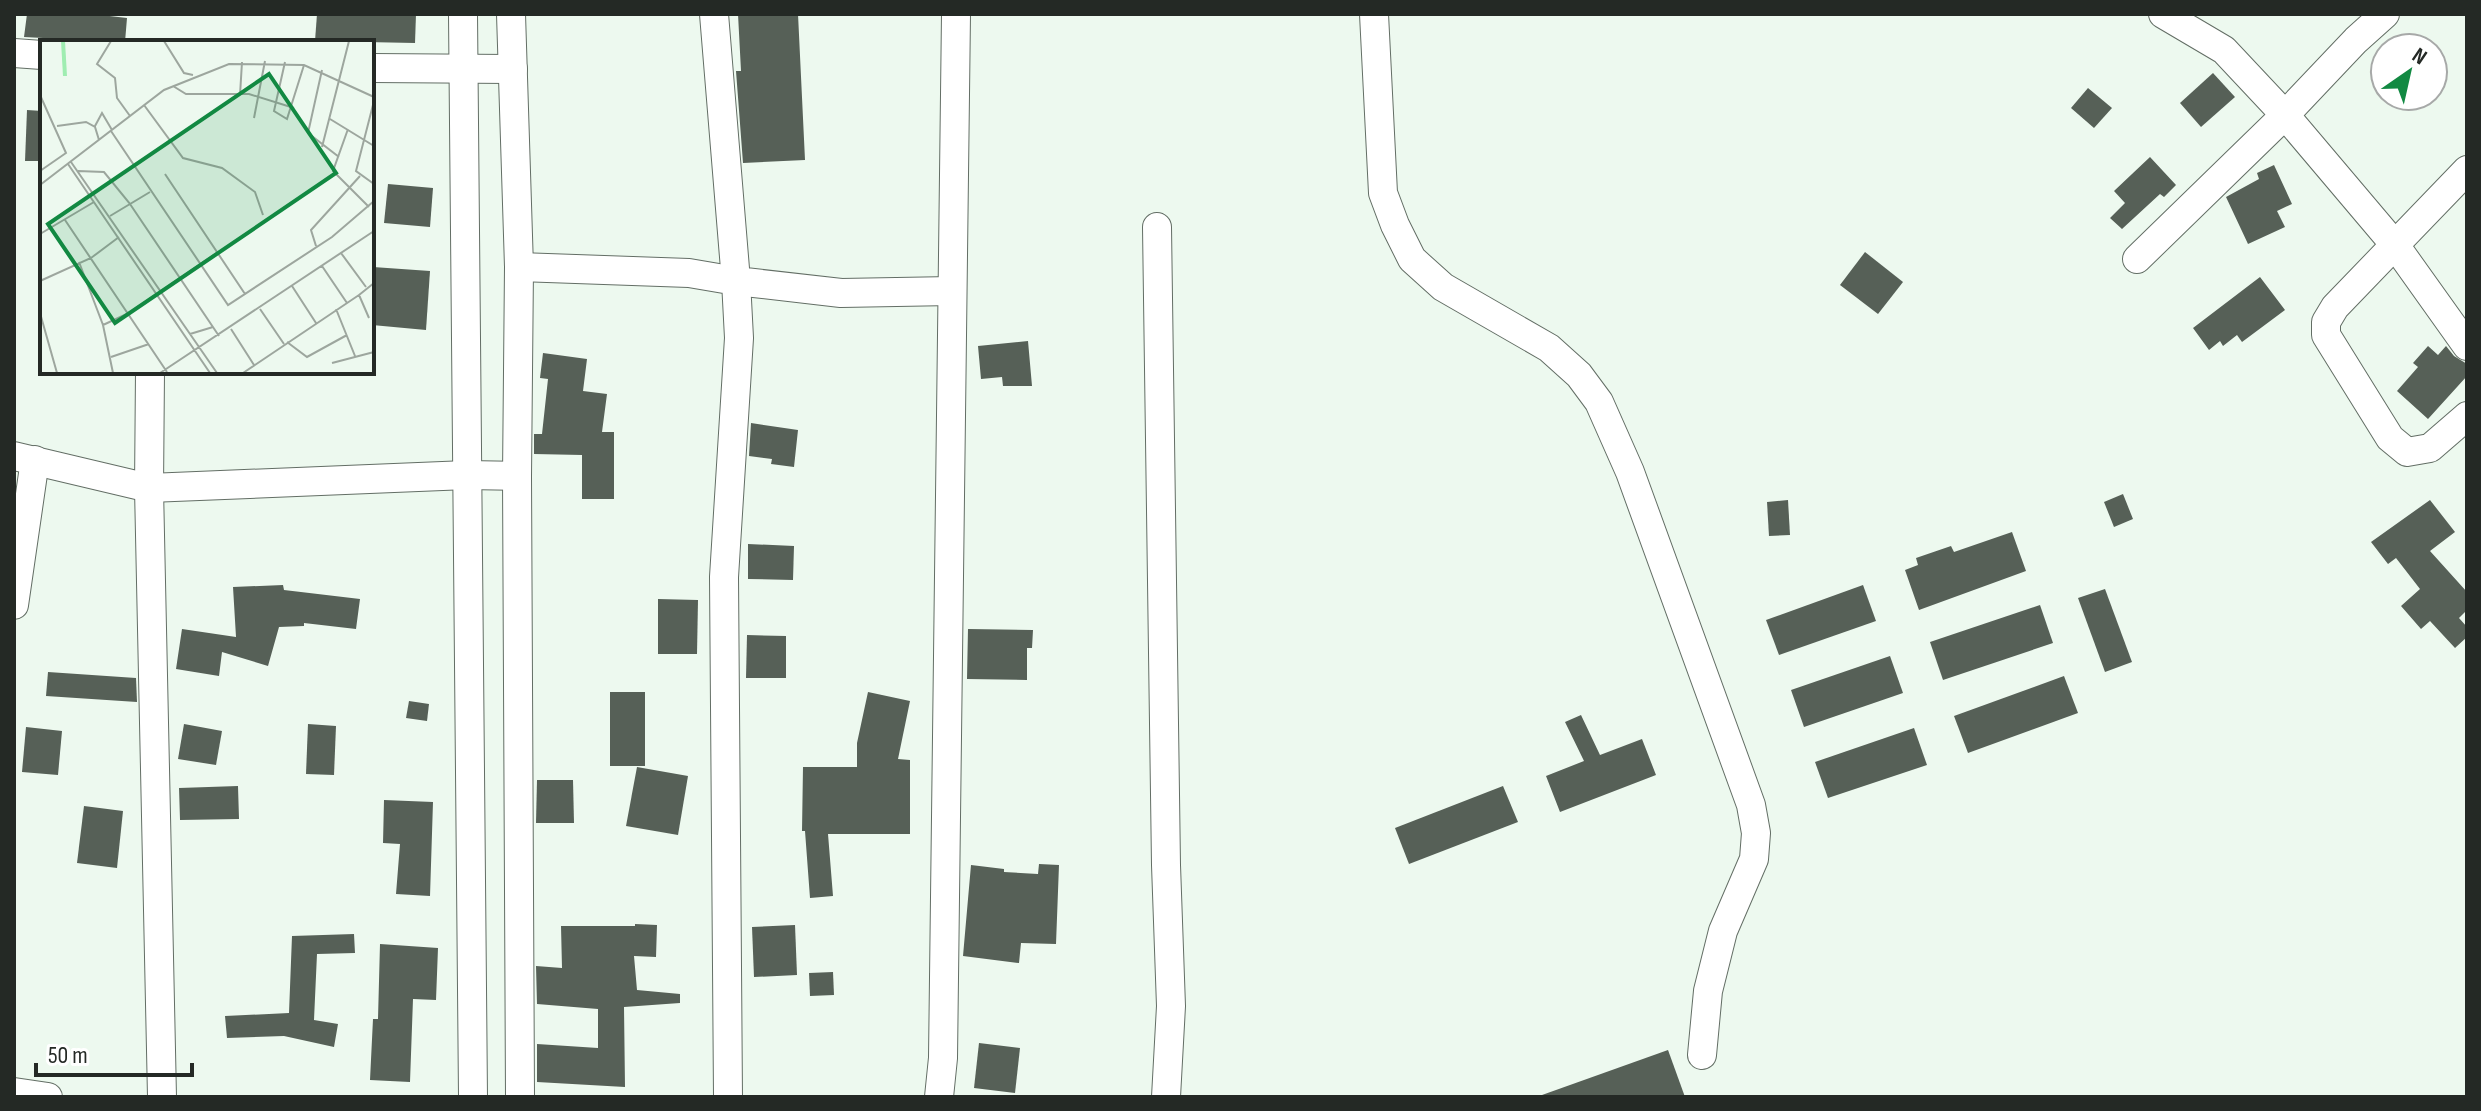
<svg xmlns="http://www.w3.org/2000/svg" width="2481" height="1111" font-family="'Sofia Sans Condensed',sans-serif">
<rect width="100%" height="100%" fill="#edf9ef"/>
<g fill="#566057">
<path d="M 27,14 L 92,14 L 127,18 L 125,42 L 54,42 L 43,38 L 24,37 Z"/>
<path d="M 317,14 L 416,14 L 415,43 L 315,41 Z"/>
<path d="M 738,14 L 798,14 L 805,160 L 743,163 L 736,71 L 741,71 Z"/>
<path d="M 2213,73 L 2235,97 L 2201,127 L 2180,103 Z"/>
<path d="M 2088,88 L 2112,108 L 2094,128 L 2071,108 Z"/>
<path d="M 27,110 L 42,111 L 42,161 L 25,161 Z"/>
<path d="M 2150,157 L 2176,185 L 2164,197 L 2160,194 L 2122,229 L 2110,218 L 2125,203 L 2114,191 Z"/>
<path d="M 2274,165 L 2292,204 L 2277,211 L 2285,227 L 2248,244 L 2226,197 L 2259,179 L 2257,173 Z"/>
<path d="M 388,184 L 433,188 L 430,227 L 384,223 Z"/>
<path d="M 1865,252 L 1903,282 L 1878,314 L 1840,285 Z"/>
<path d="M 373,267 L 430,271 L 426,330 L 372,325 Z"/>
<path d="M 2260,277 L 2285,310 L 2242,342 L 2237,335 L 2223,346 L 2220,341 L 2209,350 L 2193,328 Z"/>
<path d="M 1028,341 L 1032,386 L 1003,386 L 1002,377 L 981,379 L 978,346 Z"/>
<path d="M 2428,346 L 2438,355 L 2446,346 L 2454,356 L 2467,364 L 2467,376 L 2428,419 L 2397,391 L 2418,367 L 2413,363 Z"/>
<path d="M 543,353 L 587,359 L 583,391 L 607,394 L 602,432 L 614,432 L 614,499 L 582,499 L 582,455 L 534,454 L 534,434 L 542,434 L 548,379 L 540,378 Z"/>
<path d="M 751,423 L 798,430 L 794,467 L 771,464 L 772,459 L 749,456 Z"/>
<path d="M 2123,494 L 2133,519 L 2114,527 L 2104,502 Z"/>
<path d="M 1788,500 L 1790,535 L 1769,536 L 1767,502 Z"/>
<path d="M 2430,500 L 2455,532 L 2430,551 L 2467,592 L 2467,610 L 2459,618 L 2467,627 L 2467,637 L 2455,648 L 2430,621 L 2421,629 L 2401,606 L 2420,589 L 2396,558 L 2388,564 L 2371,542 Z"/>
<path d="M 2012,532 L 2026,571 L 1919,610 L 1905,570 L 1918,565 L 1916,558 L 1951,546 L 1954,552 Z"/>
<path d="M 748,544 L 794,546 L 793,580 L 748,579 Z"/>
<path d="M 283,585 L 284,590 L 360,599 L 356,629 L 304,623 L 304,626 L 279,627 L 268,666 L 222,652 L 219,676 L 176,669 L 182,629 L 236,637 L 233,587 Z"/>
<path d="M 1863,585 L 1876,621 L 1779,655 L 1766,620 Z"/>
<path d="M 2105,589 L 2132,662 L 2105,672 L 2078,598 Z"/>
<path d="M 658,599 L 698,600 L 697,654 L 658,654 Z"/>
<path d="M 2040,605 L 2053,643 L 1943,680 L 1930,642 Z"/>
<path d="M 968,629 L 1033,630 L 1032,648 L 1027,648 L 1027,680 L 967,679 Z"/>
<path d="M 747,635 L 786,636 L 786,678 L 746,678 Z"/>
<path d="M 1890,656 L 1903,693 L 1804,727 L 1791,690 Z"/>
<path d="M 48,672 L 136,678 L 137,702 L 46,696 Z"/>
<path d="M 2064,676 L 2078,713 L 1968,753 L 1954,716 Z"/>
<rect x="610" y="692" width="35" height="74"/>
<path d="M 868,692 L 910,701 L 898,759 L 910,760 L 910,834 L 828,834 L 833,896 L 810,898 L 805,831 L 802,831 L 803,767 L 857,767 L 857,743 Z"/>
<path d="M 409,701 L 429,704 L 427,721 L 406,718 Z"/>
<path d="M 1581,715 L 1600,755 L 1642,739 L 1656,775 L 1560,812 L 1546,776 L 1584,761 L 1565,722 Z"/>
<path d="M 184,724 L 222,731 L 216,765 L 178,759 Z"/>
<path d="M 308,724 L 336,726 L 334,775 L 306,774 Z"/>
<path d="M 26,727 L 62,731 L 58,775 L 22,772 Z"/>
<path d="M 1914,728 L 1927,765 L 1828,798 L 1815,762 Z"/>
<path d="M 637,767 L 688,776 L 678,835 L 626,826 Z"/>
<path d="M 537,780 L 573,780 L 574,823 L 536,823 Z"/>
<path d="M 238,786 L 239,819 L 180,820 L 179,788 Z"/>
<path d="M 1503,786 L 1518,822 L 1409,864 L 1395,828 Z"/>
<path d="M 384,800 L 433,802 L 430,896 L 396,894 L 400,844 L 383,843 Z"/>
<path d="M 84,806 L 123,811 L 117,868 L 77,863 Z"/>
<path d="M 1039,864 L 1059,865 L 1056,944 L 1021,943 L 1019,963 L 963,956 L 971,865 L 1004,869 L 1004,872 L 1038,874 Z"/>
<path d="M 635,924 L 657,925 L 656,957 L 634,956 L 637,990 L 680,994 L 680,1003 L 624,1007 L 625,1087 L 537,1082 L 537,1044 L 598,1048 L 598,1009 L 537,1004 L 536,966 L 562,968 L 561,926 L 635,926 Z"/>
<path d="M 795,925 L 797,975 L 754,977 L 752,927 Z"/>
<path d="M 354,934 L 355,953 L 317,954 L 314,1020 L 338,1024 L 334,1047 L 284,1036 L 227,1038 L 225,1016 L 289,1013 L 292,936 Z"/>
<path d="M 380,944 L 438,948 L 436,1000 L 413,999 L 410,1082 L 370,1080 L 373,1019 L 378,1019 Z"/>
<path d="M 833,972 L 834,995 L 810,996 L 809,973 Z"/>
<path d="M 979,1043 L 1020,1048 L 1015,1093 L 974,1088 Z"/>
<path d="M 1668,1050 L 1685,1097 L 1543,1097 L 1542,1095 Z"/>
</g>
<g fill="none" stroke-linecap="round" stroke-linejoin="round">
<g stroke="#636e65" stroke-width="30">
<g id="minor">
<path d="M 463,14 L 473,1097"/>
<path d="M 511,14 L 519,267 L 517,476 L 520,1097"/>
<path d="M 714,14 L 736,281 L 841,293 L 952,291"/>
<path d="M 1374,14 L 1383,193 L 1395,225 L 1412,259 L 1443,287 L 1549,348 L 1579,375 L 1599,402 L 1630,472 L 1751,805 L 1756,833 L 1754,859 L 1723,931 L 1708,991 L 1702,1055"/>
<path d="M 2163,14 L 2224,50 L 2285,115 L 2395,245 L 2467,346"/>
<path d="M 14,53 L 42,55"/>
<path d="M 372,68 L 513,69"/>
<path d="M 2467,170 L 2335,307 L 2326,322 L 2326,335 L 2390,438 L 2407,452 L 2430,448 L 2467,416"/>
<path d="M 1157,227 L 1166,865 L 1171,1006 L 1166,1097"/>
<path d="M 2137,259 L 2285,115 L 2356,40 L 2385,14"/>
<path d="M 519,267 L 689,273 L 736,281 L 739,338 L 724,577 L 728,1097"/>
<path d="M 150,372 L 149,488 L 162,1097"/>
<path d="M 14,456 L 149,488 L 467,475 L 517,476"/>
<path d="M 14,605 L 35,460"/>
<path d="M 14,1092 L 48,1097"/>
<path d="M 939,1097 L 943,1058 L 956,14"/>
</g>
</g>
<use href="#minor" stroke="#fff" stroke-width="28"/>
</g>
<g transform="translate(40 40)">
<rect width="334" height="334" fill="#edf9ef"/>
<path fill="none" stroke="#9fedb1" stroke-width="4" d="M 23,1 L 25,36"/>
<path fill="none" stroke="#9da69e" stroke-width="2" d="M 71,1 L 57,24 L 75,38 L 77,58 L 90,76M 124,1 L 144,33 L 153,35M 245,22 L 234,71 L 247,79 L 264,25M 282,30 L 268,93 L 299,117M 133,46 L 146,54 L 209,54 L 254,68M 0,55 L 26,113 L 0,131M 200,55 L 202,22M 334,61 L 316,131 L 334,144M 104,65 L 143,118 L 182,128 L 215,152 L 223,175M 214,78 L 225,21M 290,79 L 334,106M 17,86 L 46,82 L 55,87 L 59,100M 55,86 L 62,73 L 72,90M 308,89 L 293,131 L 329,167M 71,91 L 188,265 L 292,197 L 334,161M 282,107 L 309,1M 31,122 L 177,333M 28,124 L 170,333M 38,131 L 64,132 L 90,164 L 110,152M 125,134 L 205,254M 0,145 L 124,50 L 189,24 L 264,25 L 334,57M 70,176 L 90,164 L 179,296M 25,180 L 127,332M 0,194 L 54,162M 276,206 L 271,190 L 320,136M 301,213 L 326,247M 39,222 L 63,285 L 73,333M 282,226 L 307,263M 0,241 L 51,218 L 79,197M 252,246 L 276,283M 220,269 L 244,304M 296,269 L 315,316M 0,273 L 17,333M 329,278 L 319,255 L 334,243M 63,285 L 89,273 L 178,212M 191,289 L 214,325M 150,294 L 173,287M 247,302 L 267,317 L 307,295M 71,317 L 109,304M 292,323 L 334,312M 120,333 L 334,191M 203,333 L 319,255"/>
<path fill="#128942" fill-opacity="0.15" stroke="#128942" stroke-width="4" d="M 229,34 L 296,133 L 75,283 L 8,184 Z"/>
<rect width="334" height="334" fill="none" stroke="#242925" stroke-width="4"/>
</g>
<rect width="2481" height="1111" fill="none" stroke="#242925" stroke-width="32"/>
<g transform="translate(2409 72) rotate(34)"><circle r="38" fill="#ffffff" stroke="#a7a9a8" stroke-width="2"/>
<path d="M0-6L14 30L0 20L-14 30Z" fill="#128942"/>
<text y="-12" font-size="22" font-weight="bold" text-anchor="middle" fill="#242925">N</text>
</g>
<path d="M36 1063v12h156v-12" fill="none" stroke="#242925" stroke-width="4"/>
<text x="48" y="1063" font-size="24" fill="#242925" stroke="#ffffff" stroke-width="6" paint-order="stroke">50 m</text>
</svg>
